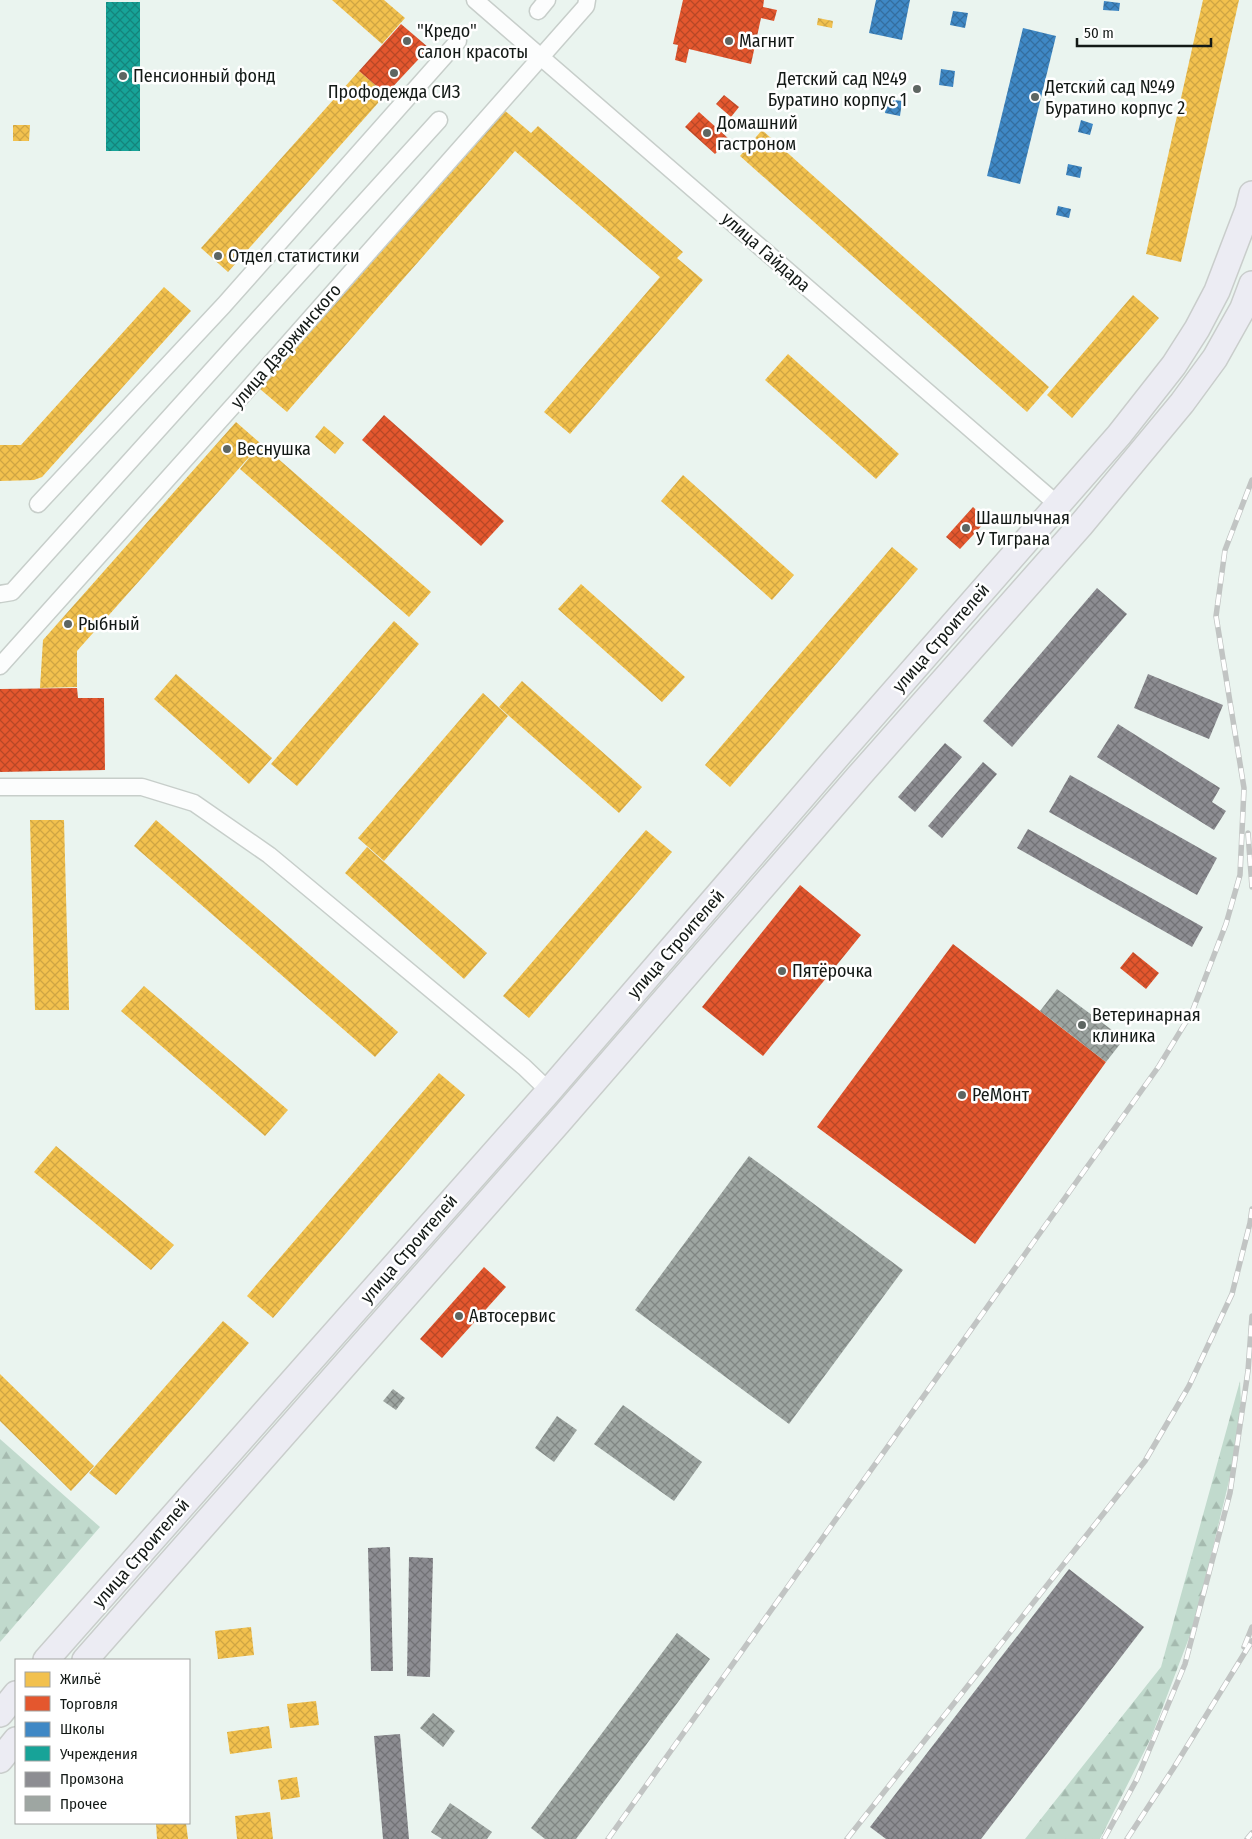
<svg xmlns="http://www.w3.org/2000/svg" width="1252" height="1839" font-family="'Fira Sans Condensed',sans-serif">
<defs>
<pattern id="forest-firs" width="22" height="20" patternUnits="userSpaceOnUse" patternTransform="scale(1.25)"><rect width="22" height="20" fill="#c1dacd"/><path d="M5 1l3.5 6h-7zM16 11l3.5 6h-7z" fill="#a5baaf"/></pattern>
<pattern id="homes-cross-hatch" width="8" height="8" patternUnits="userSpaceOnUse" patternTransform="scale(1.25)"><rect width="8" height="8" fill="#f2c14e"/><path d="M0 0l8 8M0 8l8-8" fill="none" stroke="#cfa543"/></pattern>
<pattern id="shops-cross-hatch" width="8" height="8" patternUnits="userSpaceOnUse" patternTransform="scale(1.25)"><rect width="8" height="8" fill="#e4572e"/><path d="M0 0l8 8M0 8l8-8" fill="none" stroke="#b84726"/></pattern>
<pattern id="schools-cross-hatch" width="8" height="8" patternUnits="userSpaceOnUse" patternTransform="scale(1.25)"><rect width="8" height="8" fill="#3f88c5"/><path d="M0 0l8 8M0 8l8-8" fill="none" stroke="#346e9f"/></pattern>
<pattern id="public-cross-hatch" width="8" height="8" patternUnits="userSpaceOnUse" patternTransform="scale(1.25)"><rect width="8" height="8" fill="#17a398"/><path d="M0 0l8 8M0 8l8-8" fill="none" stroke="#14847b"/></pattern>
<pattern id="industry-cross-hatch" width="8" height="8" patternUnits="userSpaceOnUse" patternTransform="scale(1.25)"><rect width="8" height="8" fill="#8d8d92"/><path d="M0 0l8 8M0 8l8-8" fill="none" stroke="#727276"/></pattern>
<pattern id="building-cross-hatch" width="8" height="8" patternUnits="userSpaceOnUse" patternTransform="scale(1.25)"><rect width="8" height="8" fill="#9ea6a2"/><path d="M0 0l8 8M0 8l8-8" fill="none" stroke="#808683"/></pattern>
</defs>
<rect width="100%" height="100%" fill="#eaf4ef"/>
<g fill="url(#forest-firs)">
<path d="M 1240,1381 L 1242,1427 L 1195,1622 L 1151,1738 L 1100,1839 L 1025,1839 L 1161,1667 Z"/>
<path d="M 0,1439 L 100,1527 L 0,1642 Z"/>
</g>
<g fill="url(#homes-cross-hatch)">
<path d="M 332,0 L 384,0 L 405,18 L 382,44 Z"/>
<path d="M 1203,0 L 1239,0 L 1181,262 L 1146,254 Z"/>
<path d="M 818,18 L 833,21 L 832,28 L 817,25 Z"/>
<path d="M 359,71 L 386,94 L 228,272 L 201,248 Z"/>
<path d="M 503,109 L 531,133 L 538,126 L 683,252 L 677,258 L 703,280 L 570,434 L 544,412 L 660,277 L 515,151 L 287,412 L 260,389 Z"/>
<path d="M 13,125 L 30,125 L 29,141 L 13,141 Z"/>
<path d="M 762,130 L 1049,387 L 1027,412 L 740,156 Z"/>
<path d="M 164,287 L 191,311 L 42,477 L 34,480 L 0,481 L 0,445 L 21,445 Z"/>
<path d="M 1133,295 L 1159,318 L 1072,418 L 1047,395 Z"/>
<path d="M 788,354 L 899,454 L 876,479 L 765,380 Z"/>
<path d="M 236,422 L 431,592 L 409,617 L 240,469 L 258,447 L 77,651 L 77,687 L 40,688 L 43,640 Z"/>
<path d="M 324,426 L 344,443 L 335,454 L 315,437 Z"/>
<path d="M 683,475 L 794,575 L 772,600 L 661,501 Z"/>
<path d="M 892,547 L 918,569 L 730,787 L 705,765 Z"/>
<path d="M 581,584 L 685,677 L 662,702 L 558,609 Z"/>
<path d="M 394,621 L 419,644 L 297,786 L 271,764 Z"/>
<path d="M 176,674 L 272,758 L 249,784 L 154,699 Z"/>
<path d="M 522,681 L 642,787 L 619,813 L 499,707 Z"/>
<path d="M 483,693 L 508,716 L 384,861 L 358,838 Z"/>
<path d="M 30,820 L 64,820 L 69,1010 L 35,1010 Z"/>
<path d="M 156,820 L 398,1032 L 375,1057 L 134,846 Z"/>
<path d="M 646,830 L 672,852 L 529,1018 L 503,996 Z"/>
<path d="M 367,847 L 487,953 L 464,979 L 345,873 Z"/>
<path d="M 144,986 L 288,1110 L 265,1136 L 121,1011 Z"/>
<path d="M 439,1073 L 465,1095 L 273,1318 L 247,1296 Z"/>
<path d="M 56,1146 L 174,1245 L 151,1270 L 34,1172 Z"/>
<path d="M 223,1321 L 249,1343 L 116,1495 L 89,1473 Z"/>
<path d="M 0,1374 L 94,1466 L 71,1491 L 0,1421 Z"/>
<path d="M 251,1627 L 254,1655 L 218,1659 L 215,1631 Z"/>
<path d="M 316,1701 L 319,1725 L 290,1728 L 287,1704 Z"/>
<path d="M 269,1726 L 272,1748 L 230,1754 L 227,1732 Z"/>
<path d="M 297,1777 L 300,1797 L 281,1800 L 278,1780 Z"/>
<path d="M 270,1812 L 273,1839 L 237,1839 L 235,1816 Z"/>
<path d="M 156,1823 L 186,1823 L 188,1839 L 157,1839 Z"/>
</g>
<g fill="url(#shops-cross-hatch)">
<path d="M 683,0 L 764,0 L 763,7 L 777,10 L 774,21 L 761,18 L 751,64 L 689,49 L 686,63 L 675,60 L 678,45 L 673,44 Z"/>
<path d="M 401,24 L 429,48 L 386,94 L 359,71 Z"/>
<path d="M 724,95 L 739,107 L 731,117 L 716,104 Z"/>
<path d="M 699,112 L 729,139 L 715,154 L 685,127 Z"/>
<path d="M 384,415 L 504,521 L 481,546 L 362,440 Z"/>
<path d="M 973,507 L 987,520 L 960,549 L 946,537 Z"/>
<path d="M 77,688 L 78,698 L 104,698 L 105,770 L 0,772 L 0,689 Z"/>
<path d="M 800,885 L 861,935 L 763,1056 L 702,1007 Z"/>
<path d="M 953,944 L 1106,1062 L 975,1244 L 817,1127 Z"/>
<path d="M 1133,952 L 1159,973 L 1146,989 L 1120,968 Z"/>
<path d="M 484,1267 L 506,1287 L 442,1358 L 420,1339 Z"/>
</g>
<g fill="url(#schools-cross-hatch)">
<path d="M 876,0 L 910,0 L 902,40 L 869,33 Z"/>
<path d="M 1104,1 L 1120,3 L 1119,11 L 1103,10 Z"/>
<path d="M 953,11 L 968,13 L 965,28 L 950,25 Z"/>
<path d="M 1023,28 L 1056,36 L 1020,184 L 987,176 Z"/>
<path d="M 941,69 L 955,71 L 953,87 L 939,85 Z"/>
<path d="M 1089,80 L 1103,82 L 1102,91 L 1088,89 Z"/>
<path d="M 887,99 L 902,101 L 900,116 L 885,113 Z"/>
<path d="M 1081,120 L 1093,124 L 1090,135 L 1078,132 Z"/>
<path d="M 1068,164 L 1082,167 L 1080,178 L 1066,175 Z"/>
<path d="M 1058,206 L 1071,209 L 1069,218 L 1056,215 Z"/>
</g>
<rect fill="url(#public-cross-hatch)" x="106" y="2" width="34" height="149"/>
<g fill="url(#industry-cross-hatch)">
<path d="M 1097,588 L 1127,614 L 1012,747 L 983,721 Z"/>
<path d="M 1148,674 L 1223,705 L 1209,739 L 1134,708 Z"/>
<path d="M 1118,724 L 1220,788 L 1212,802 L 1226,811 L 1214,830 L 1097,757 Z"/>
<path d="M 945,743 L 962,757 L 915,812 L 898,797 Z"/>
<path d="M 983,762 L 997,774 L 942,838 L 928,826 Z"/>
<path d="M 1070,775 L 1217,858 L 1197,895 L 1049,812 Z"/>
<path d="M 1028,829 L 1203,927 L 1192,947 L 1017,848 Z"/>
<path d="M 390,1547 L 393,1671 L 371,1671 L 368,1548 Z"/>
<path d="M 409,1557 L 433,1558 L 430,1677 L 407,1676 Z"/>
<path d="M 1069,1569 L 1144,1627 L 981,1839 L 886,1839 L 870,1827 Z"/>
<path d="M 400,1734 L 409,1839 L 383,1839 L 374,1736 Z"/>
</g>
<g fill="url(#building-cross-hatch)">
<path d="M 1057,989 L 1124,1039 L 1106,1062 L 1040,1011 Z"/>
<path d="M 749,1156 L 903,1270 L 789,1424 L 635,1310 Z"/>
<path d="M 393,1389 L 405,1398 L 396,1410 L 383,1401 Z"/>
<path d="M 623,1405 L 702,1462 L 674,1501 L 594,1444 Z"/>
<path d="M 557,1416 L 577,1430 L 554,1462 L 535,1448 Z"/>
<path d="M 677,1633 L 710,1659 L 576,1839 L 545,1839 L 531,1828 Z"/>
<path d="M 433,1713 L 455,1731 L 443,1747 L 420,1728 Z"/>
<path d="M 450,1803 L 492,1832 L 487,1839 L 442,1839 L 431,1832 Z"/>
</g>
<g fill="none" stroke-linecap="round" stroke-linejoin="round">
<g stroke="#c7ceca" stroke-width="19">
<g id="street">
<path d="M 475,0 L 1057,504"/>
<path d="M 538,11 L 547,0"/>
<path d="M 38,504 L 224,305 L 458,41"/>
<path d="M 0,594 L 12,592 L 231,349 L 439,120"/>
<path d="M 0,666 L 240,398 L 586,6 L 587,0"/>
<path d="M 0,787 L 142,787 L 194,803 L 269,855 L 524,1067 L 549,1091"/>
</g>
</g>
<g stroke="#c9cdcb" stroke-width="28">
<g id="primary">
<path d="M 46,1660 L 549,1091 L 836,758 L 1119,435 L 1174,365 L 1197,329 L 1217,291 L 1248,210 L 1252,194"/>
<path d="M 85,1660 L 558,1123 L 858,777 L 1080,526 L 1182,403 L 1215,358 L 1243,308 L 1252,284"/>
<path d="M 0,1714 L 16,1694"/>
<path d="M 0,1760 L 16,1740"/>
</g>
</g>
<use href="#street" stroke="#fcfdfd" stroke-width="16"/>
<use href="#primary" stroke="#ececf3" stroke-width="25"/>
<g stroke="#c1c4c3" stroke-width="5.5">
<g id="rail">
<path d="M 1248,833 L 1252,887"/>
<path d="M 1244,1647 L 1252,1627"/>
<path d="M 608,1839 L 1159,1066 L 1192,1012 L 1226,924 L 1240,875 L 1244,788 L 1216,616 L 1225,550 L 1252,480"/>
<path d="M 847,1839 L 1145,1461 L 1189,1386 L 1232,1294 L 1250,1223 L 1252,1209"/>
<path d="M 1104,1839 L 1137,1779 L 1185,1664 L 1230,1493 L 1248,1371 L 1252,1316"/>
<path d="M 1127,1839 L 1173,1769 L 1252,1641"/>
<path d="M 1247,1839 L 1252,1833"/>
</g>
</g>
<use href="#rail" stroke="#fff" stroke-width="4" stroke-dasharray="11" stroke-linecap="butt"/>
</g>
<g fill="#5e6662" stroke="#fff" stroke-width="2">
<circle cx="407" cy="41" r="5"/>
<circle cx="729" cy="41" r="5"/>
<circle cx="394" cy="73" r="5"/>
<circle cx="123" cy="76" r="5"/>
<circle cx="917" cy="89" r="5"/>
<circle cx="1035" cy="97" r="5"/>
<circle cx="707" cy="133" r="5"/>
<circle cx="218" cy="256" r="5"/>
<circle cx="227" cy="449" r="5"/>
<circle cx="966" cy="528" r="5"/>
<circle cx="68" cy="624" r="5"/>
<circle cx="782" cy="971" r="5"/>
<circle cx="1082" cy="1025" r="5"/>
<circle cx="962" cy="1095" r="5"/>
<circle cx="459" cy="1316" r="5"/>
</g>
<g text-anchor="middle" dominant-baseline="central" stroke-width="5" stroke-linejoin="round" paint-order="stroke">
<g font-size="18" fill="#131916" stroke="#fff" text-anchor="start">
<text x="417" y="31">"Кредо"<tspan x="417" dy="21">салон красоты</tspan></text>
<text x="739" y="41">Магнит</text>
<text x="133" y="76">Пенсионный фонд</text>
<text x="907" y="79" text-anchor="end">Детский сад №49<tspan x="907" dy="21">Буратино корпус 1</tspan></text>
<text x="1045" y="87">Детский сад №49<tspan x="1045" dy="21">Буратино корпус 2</tspan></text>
<text x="394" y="92" text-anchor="middle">Профодежда СИЗ</text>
<text x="717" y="123">Домашний<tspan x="717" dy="21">гастроном</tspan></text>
<text x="228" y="256">Отдел статистики</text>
<text x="237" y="449">Веснушка</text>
<text x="976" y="518">Шашлычная<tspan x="976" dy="21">У Тиграна</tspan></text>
<text x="78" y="624">Рыбный</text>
<text x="792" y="971">Пятёрочка</text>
<text x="1092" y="1015">Ветеринарная<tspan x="1092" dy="21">клиника</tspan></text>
<text x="972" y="1095">РеМонт</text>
<text x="469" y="1316">Автосервис</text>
</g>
<g font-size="18" fill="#131916" stroke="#fff">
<text transform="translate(766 252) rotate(41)">улица Гайдара</text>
<text transform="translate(286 346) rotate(-49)">улица Дзержинского</text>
<text transform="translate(941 638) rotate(-49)">улица Строителей</text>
<text transform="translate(676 944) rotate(-49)">улица Строителей</text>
<text transform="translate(409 1249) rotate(-49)">улица Строителей</text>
<text transform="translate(141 1553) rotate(-49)">улица Строителей</text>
</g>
</g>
<rect x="15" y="1659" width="175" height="165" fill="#ffffff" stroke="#a1a3a2"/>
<rect x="25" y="1672" width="25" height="15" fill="#f2c14e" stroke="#a1a3a2"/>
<text x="60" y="1684" font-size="15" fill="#131916">Жильё</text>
<rect x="25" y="1696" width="25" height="15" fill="#e4572e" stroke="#a1a3a2"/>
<text x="60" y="1709" font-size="15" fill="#131916">Торговля</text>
<rect x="25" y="1722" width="25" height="15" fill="#3f88c5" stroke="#a1a3a2"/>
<text x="60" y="1734" font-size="15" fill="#131916">Школы</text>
<rect x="25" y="1746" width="25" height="15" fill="#17a398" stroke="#a1a3a2"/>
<text x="60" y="1759" font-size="15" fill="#131916">Учреждения</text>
<rect x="25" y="1772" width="25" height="15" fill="#8d8d92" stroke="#a1a3a2"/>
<text x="60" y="1784" font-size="15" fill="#131916">Промзона</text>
<rect x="25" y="1796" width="25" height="15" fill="#9ea6a2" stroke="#a1a3a2"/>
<text x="60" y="1809" font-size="15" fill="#131916">Прочее</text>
<path d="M1077 38v8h134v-8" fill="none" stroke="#131916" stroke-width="2.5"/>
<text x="1084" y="38" font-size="15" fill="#131916" stroke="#ffffff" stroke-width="4" paint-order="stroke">50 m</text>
</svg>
